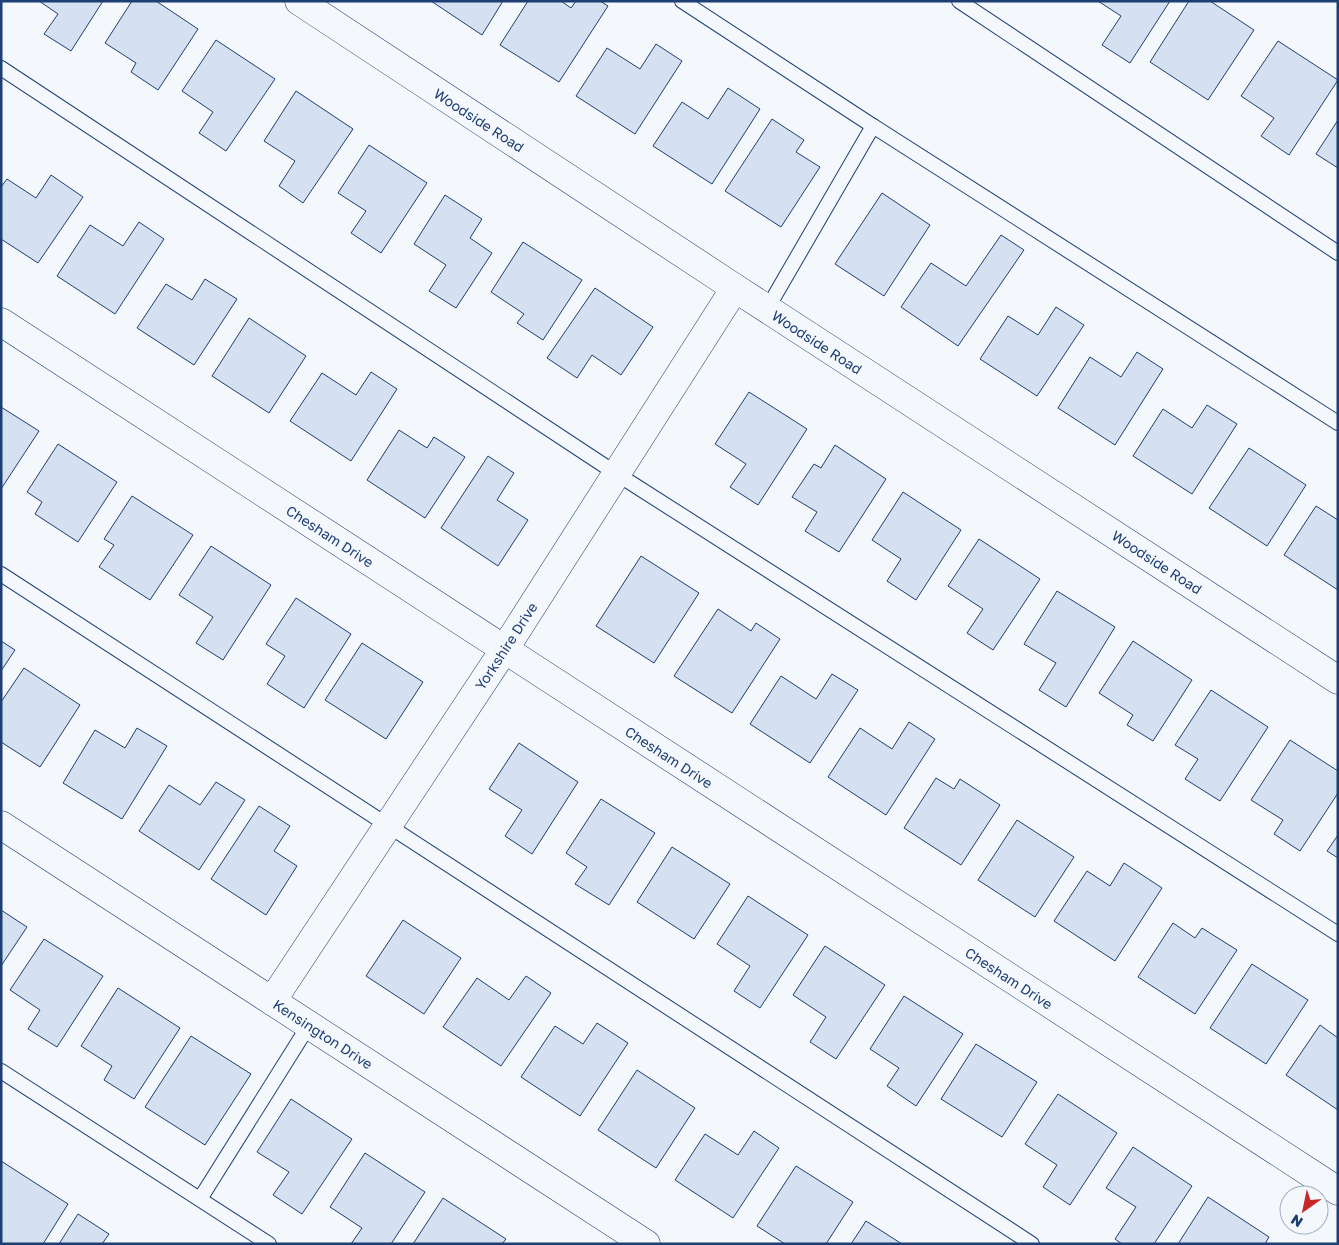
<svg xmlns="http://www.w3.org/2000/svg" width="1339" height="1245" font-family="'Golos Text',sans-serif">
<rect width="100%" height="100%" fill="#f4f7fb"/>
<g fill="#d5e0f0" stroke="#1d3f73">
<path d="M 39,1 L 103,1 L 71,51 L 44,34 L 58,14 Z"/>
<path d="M 132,1 L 156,1 L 198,29 L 158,90 L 131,72 L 136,63 L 105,43 Z"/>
<path d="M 431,1 L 503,1 L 482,35 Z"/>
<path d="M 528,1 L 561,1 L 571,8 L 576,1 L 600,1 L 608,6 L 559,82 L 500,45 Z"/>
<path d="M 1098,1 L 1170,1 L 1130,63 L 1102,45 L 1121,16 Z"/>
<path d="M 1189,1 L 1210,1 L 1254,30 L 1208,100 L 1150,62 Z"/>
<path d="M 216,40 L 275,79 L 226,151 L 199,133 L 213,112 L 182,91 Z"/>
<path d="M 1278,41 L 1338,80 L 1289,155 L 1261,136 L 1274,118 L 1241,96 Z"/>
<path d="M 656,44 L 682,61 L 635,134 L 576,96 L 607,48 L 640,69 Z"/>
<path d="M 728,88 L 760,109 L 712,184 L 653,146 L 682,102 L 708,119 Z"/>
<path d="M 296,91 L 353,129 L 303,203 L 279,186 L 295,161 L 264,141 Z"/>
<path d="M 772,119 L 804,140 L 796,152 L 820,167 L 781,227 L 725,191 Z"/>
<path d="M 1338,120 L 1338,168 L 1316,154 Z"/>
<path d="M 369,145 L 427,183 L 381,253 L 351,233 L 366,211 L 338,193 Z"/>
<path d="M 51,175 L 83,197 L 38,263 L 1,239 L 1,187 L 7,179 L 36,198 Z"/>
<path d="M 882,193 L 930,225 L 884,296 L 835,264 Z"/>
<path d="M 445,195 L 482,219 L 470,238 L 492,253 L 456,308 L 429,291 L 446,265 L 414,244 Z"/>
<path d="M 139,222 L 164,239 L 115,314 L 57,276 L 90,225 L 123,246 Z"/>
<path d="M 1001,235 L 1024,250 L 958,346 L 901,307 L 931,263 L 966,286 Z"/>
<path d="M 523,242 L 582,280 L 543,340 L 517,323 L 524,314 L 491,292 Z"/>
<path d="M 205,279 L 237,299 L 194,365 L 137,328 L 166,284 L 192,300 Z"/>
<path d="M 595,288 L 653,327 L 621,375 L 592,355 L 577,378 L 547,358 Z"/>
<path d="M 1056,307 L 1084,325 L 1037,396 L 980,359 L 1008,316 L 1038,335 Z"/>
<path d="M 249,318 L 306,356 L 269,413 L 212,376 Z"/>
<path d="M 1137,352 L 1163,369 L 1115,445 L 1058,408 L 1090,357 L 1121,377 Z"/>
<path d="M 371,372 L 397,389 L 351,461 L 290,421 L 322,373 L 356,395 Z"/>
<path d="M 749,392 L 807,429 L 758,505 L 730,487 L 746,464 L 715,444 Z"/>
<path d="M 1207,405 L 1237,424 L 1192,494 L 1133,456 L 1163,409 L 1192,428 Z"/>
<path d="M 1,407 L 39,431 L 1,489 Z"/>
<path d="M 399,430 L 427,448 L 434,437 L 465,457 L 425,518 L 367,480 Z"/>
<path d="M 58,444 L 117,482 L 78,542 L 35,514 L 42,502 L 27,492 Z"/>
<path d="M 835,445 L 886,479 L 839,552 L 805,531 L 817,512 L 792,497 L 814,464 L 821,468 Z"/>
<path d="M 1249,448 L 1306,485 L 1267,546 L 1209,508 Z"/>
<path d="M 488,456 L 514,473 L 497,500 L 528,520 L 498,566 L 441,528 Z"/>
<path d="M 903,492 L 961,530 L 916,600 L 887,581 L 901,559 L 872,540 Z"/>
<path d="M 132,496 L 193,535 L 150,600 L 99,567 L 114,545 L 104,539 Z"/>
<path d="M 1316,506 L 1338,520 L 1338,590 L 1284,555 Z"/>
<path d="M 979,539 L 1040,579 L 993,650 L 967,633 L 983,609 L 948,586 Z"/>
<path d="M 211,546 L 271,585 L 223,660 L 196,643 L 213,617 L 179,595 Z"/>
<path d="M 641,556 L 699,593 L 654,663 L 596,626 Z"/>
<path d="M 1057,591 L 1115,627 L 1066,707 L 1039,690 L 1056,663 L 1024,644 Z"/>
<path d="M 296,598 L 351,634 L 304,708 L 267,684 L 285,656 L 266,644 Z"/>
<path d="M 718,609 L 751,631 L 756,623 L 780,639 L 732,713 L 674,676 Z"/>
<path d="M 1,641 L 15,650 L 1,671 Z"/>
<path d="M 1133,641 L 1192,680 L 1153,741 L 1127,725 L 1133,715 L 1099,693 Z"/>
<path d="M 362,643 L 423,682 L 386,739 L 325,700 Z"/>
<path d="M 24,668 L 80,705 L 40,767 L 1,742 L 1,702 Z"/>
<path d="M 832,674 L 858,690 L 810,763 L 750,724 L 781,676 L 816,699 Z"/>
<path d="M 1211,690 L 1268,727 L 1220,801 L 1185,779 L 1198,759 L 1175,745 Z"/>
<path d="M 909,722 L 935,739 L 886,815 L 828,777 L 860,728 L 892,749 Z"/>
<path d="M 137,728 L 167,746 L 122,819 L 63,783 L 95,730 L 125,748 Z"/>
<path d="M 1290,740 L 1338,771 L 1338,793 L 1300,851 L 1274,834 L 1283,820 L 1251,800 Z"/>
<path d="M 519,743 L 578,782 L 532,854 L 505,836 L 522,810 L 489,789 Z"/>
<path d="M 936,778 L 954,789 L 960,779 L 1000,805 L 961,865 L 904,828 Z"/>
<path d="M 216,782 L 245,800 L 199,870 L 139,831 L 169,785 L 200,805 Z"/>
<path d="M 601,799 L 655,833 L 609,905 L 575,884 L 587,867 L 566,853 Z"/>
<path d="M 259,806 L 290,826 L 274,851 L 297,866 L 266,915 L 211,879 Z"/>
<path d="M 1017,820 L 1074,857 L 1035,917 L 978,880 Z"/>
<path d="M 1338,835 L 1338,858 L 1327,851 Z"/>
<path d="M 672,847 L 730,884 L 694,939 L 637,902 Z"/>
<path d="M 1124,863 L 1162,888 L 1115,961 L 1054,921 L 1087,871 L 1110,886 Z"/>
<path d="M 748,896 L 808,935 L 760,1008 L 734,991 L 750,966 L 717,944 Z"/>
<path d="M 1,910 L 27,927 L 1,966 Z"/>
<path d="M 403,920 L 461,958 L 424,1014 L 366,976 Z"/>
<path d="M 1173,923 L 1195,938 L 1202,928 L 1237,950 L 1195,1014 L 1138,977 Z"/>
<path d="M 44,939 L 103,976 L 57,1047 L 28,1029 L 40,1010 L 10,990 Z"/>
<path d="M 825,946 L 885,985 L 836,1059 L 810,1042 L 826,1017 L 793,995 Z"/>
<path d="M 1252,964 L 1308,1000 L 1266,1064 L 1210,1028 Z"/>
<path d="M 526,976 L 551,993 L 501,1066 L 443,1027 L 477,978 L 509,1000 Z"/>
<path d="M 118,988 L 180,1028 L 134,1099 L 104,1080 L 112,1066 L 81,1046 Z"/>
<path d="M 904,996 L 963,1034 L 916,1106 L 887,1086 L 899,1068 L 870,1049 Z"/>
<path d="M 597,1023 L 628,1043 L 580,1116 L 521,1077 L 555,1026 L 583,1044 Z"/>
<path d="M 1320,1025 L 1338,1038 L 1338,1110 L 1286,1075 Z"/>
<path d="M 191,1036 L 251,1074 L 205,1145 L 145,1107 Z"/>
<path d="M 976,1044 L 1037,1082 L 1002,1137 L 941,1099 Z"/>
<path d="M 637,1070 L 695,1108 L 656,1168 L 598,1130 Z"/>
<path d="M 1058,1094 L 1117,1133 L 1070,1205 L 1043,1187 L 1057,1165 L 1025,1144 Z"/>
<path d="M 291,1099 L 352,1139 L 302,1214 L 273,1195 L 289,1172 L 257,1152 Z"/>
<path d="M 754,1131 L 779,1148 L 733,1218 L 675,1180 L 705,1134 L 738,1155 Z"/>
<path d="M 1133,1147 L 1192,1186 L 1154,1244 L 1122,1244 L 1115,1239 L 1136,1207 L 1106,1188 Z"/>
<path d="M 365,1153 L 425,1192 L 391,1244 L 351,1244 L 362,1228 L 330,1207 Z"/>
<path d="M 1,1161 L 68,1204 L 43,1244 L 1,1244 Z"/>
<path d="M 796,1166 L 853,1202 L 826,1244 L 785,1244 L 757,1226 Z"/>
<path d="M 1208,1197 L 1269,1237 L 1265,1244 L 1178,1244 Z"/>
<path d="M 443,1198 L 506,1239 L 502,1244 L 413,1244 Z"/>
<path d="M 78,1214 L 109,1234 L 102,1244 L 59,1244 Z"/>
<path d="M 866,1221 L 902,1244 L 851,1244 Z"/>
</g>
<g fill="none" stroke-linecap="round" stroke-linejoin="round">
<g stroke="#1d3f73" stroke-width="16">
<g id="service">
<path d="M 682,1 L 873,126"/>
<path d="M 959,1 L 1338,253"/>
<path d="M 1,68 L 617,474 L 1338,934"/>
<path d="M 767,309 L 873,126 L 1338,423"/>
<path d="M 1,574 L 1032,1244"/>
<path d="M 1,1071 L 269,1244"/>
<path d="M 200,1199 L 309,1025"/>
</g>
</g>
<g stroke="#1d3f73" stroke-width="29">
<g id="minor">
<path d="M 1,322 L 1338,1191"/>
<path d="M 1,825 L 646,1244"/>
<path d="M 272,1001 L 504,650 L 735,288"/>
</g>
</g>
<g stroke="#1d3f73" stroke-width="29">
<path id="tertiary" d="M 299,1 L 735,288 L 1338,680"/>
</g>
<use href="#service" stroke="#f4f7fb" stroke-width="14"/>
<use href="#minor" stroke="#f4f7fb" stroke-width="28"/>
<use href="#tertiary" stroke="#f4f7fb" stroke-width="28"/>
</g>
<g text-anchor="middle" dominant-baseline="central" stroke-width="4" stroke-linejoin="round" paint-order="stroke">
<g font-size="14" fill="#1d3f73" stroke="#f4f7fb">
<text transform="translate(479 120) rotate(33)">Woodside Road</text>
<text transform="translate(817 342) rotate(33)">Woodside Road</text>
<text transform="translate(330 536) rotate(33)">Chesham Drive</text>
<text transform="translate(1157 562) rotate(33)">Woodside Road</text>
<text transform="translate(506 646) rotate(-57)">Yorkshire Drive</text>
<text transform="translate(669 757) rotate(33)">Chesham Drive</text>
<text transform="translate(1009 978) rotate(33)">Chesham Drive</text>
<text transform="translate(323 1034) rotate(33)">Kensington Drive</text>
</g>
</g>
<rect width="1339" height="1245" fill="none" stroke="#1d3f73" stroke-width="5"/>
<g transform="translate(1304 1210) rotate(213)"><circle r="24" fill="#f4f7fb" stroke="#9eadc5"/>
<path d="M0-4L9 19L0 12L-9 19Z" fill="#c62828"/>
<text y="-8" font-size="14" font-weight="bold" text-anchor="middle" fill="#1d3f73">N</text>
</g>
</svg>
